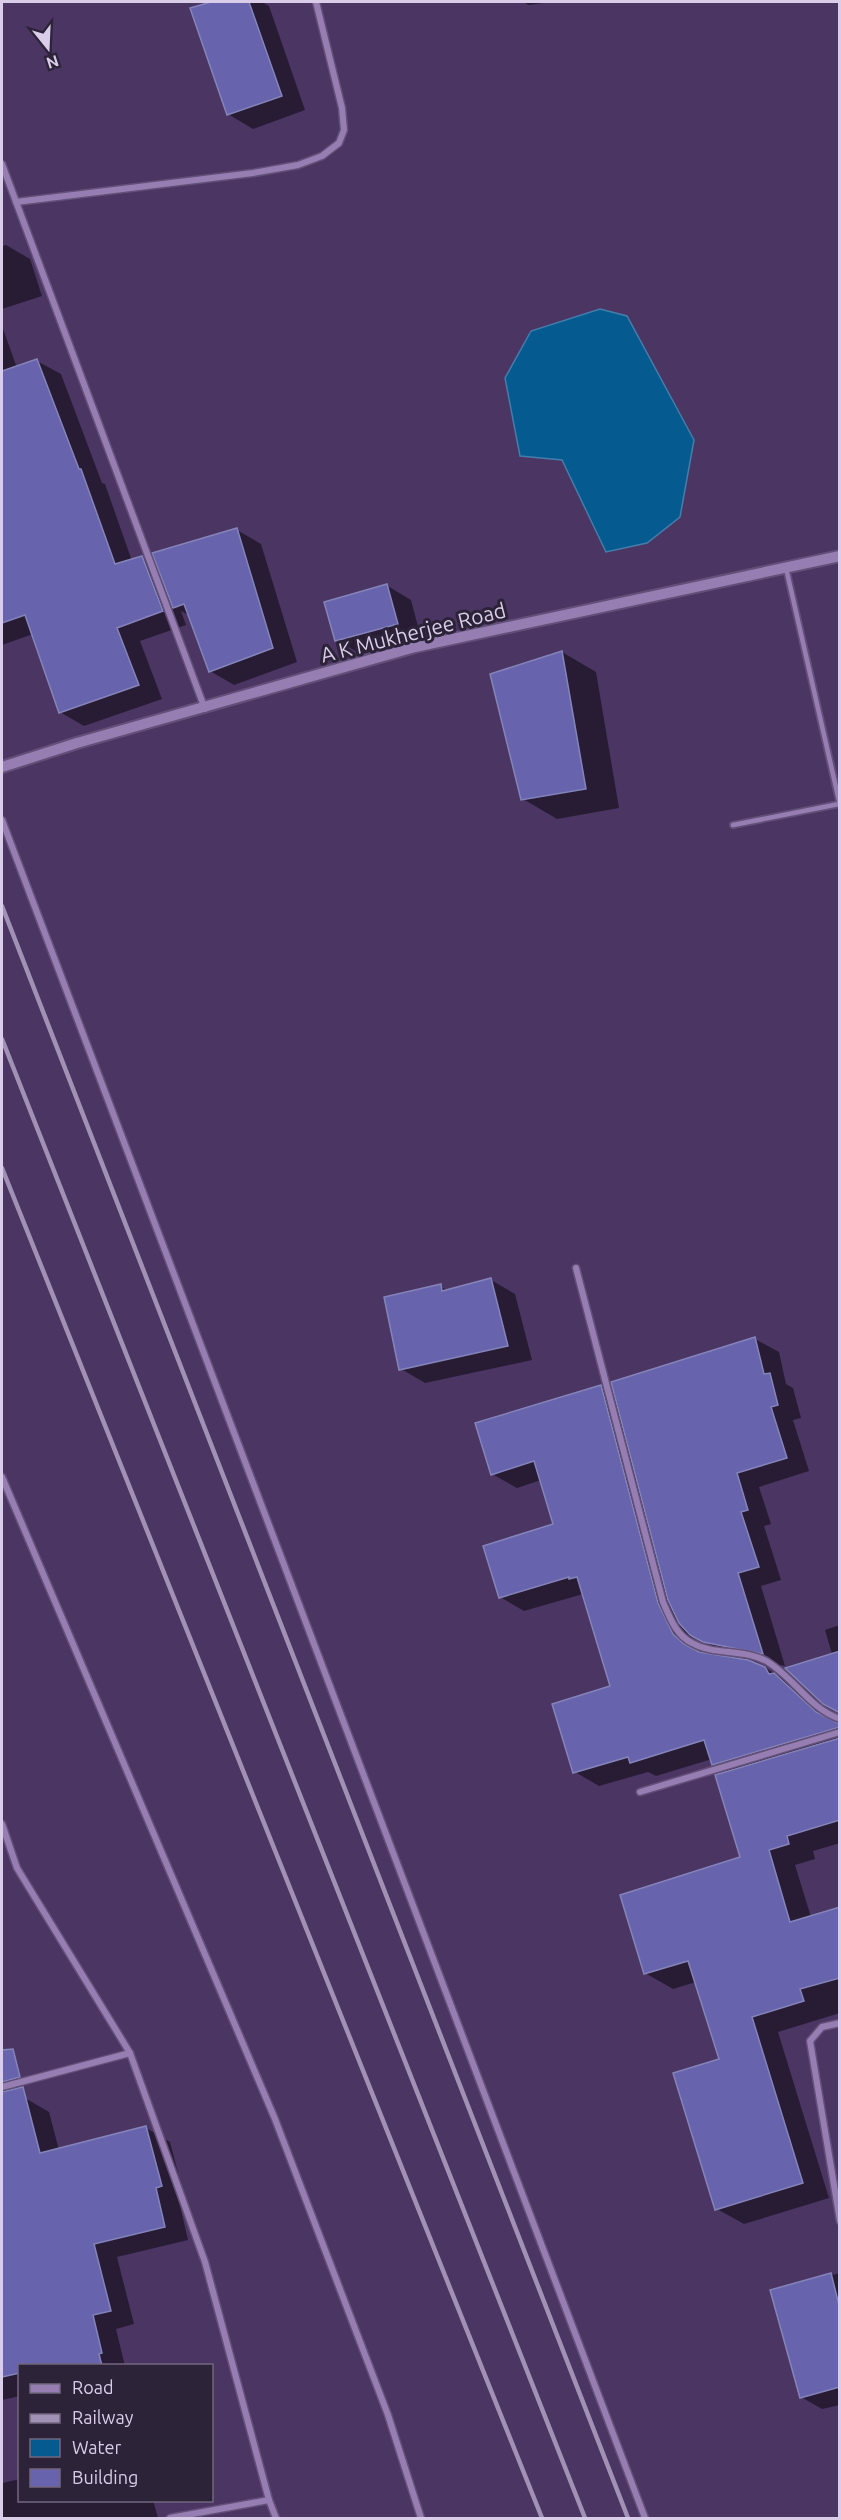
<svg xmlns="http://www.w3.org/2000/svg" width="841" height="2520" font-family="Ubuntu,sans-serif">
<rect width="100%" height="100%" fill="#4b3563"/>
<path fill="#055b90" stroke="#457dab" stroke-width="1.5" d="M 600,309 L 627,316 L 694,440 L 680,517 L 647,543 L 606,552 L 562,460 L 520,456 L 505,378 L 531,331 Z"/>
<g fill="#0007">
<path d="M 215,2 L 262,2 L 269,6 L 305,110 L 253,129 L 228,114 L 192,9 Z"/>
<path d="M 523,2 L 551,2 L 529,5 Z"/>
<path d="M 6,245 L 30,259 L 42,296 L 2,309 L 2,246 Z"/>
<path d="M 2,326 L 17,368 L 37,361 L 61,374 L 102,483 L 105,484 L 132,561 L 142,558 L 160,568 L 237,530 L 261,544 L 297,662 L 234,685 L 210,671 L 190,616 L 181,611 L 186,625 L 140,641 L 162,699 L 84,726 L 60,712 L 33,634 L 2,645 Z"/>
<path d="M 386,585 L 411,600 L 421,638 L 361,654 L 336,640 Z"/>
<path d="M 562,652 L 596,672 L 619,808 L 557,819 L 523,799 Z"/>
<path d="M 491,1280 L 515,1294 L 532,1360 L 425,1383 L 401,1369 L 440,1286 L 448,1291 Z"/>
<path d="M 755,1339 L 779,1352 L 786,1384 L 793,1388 L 801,1418 L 793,1420 L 809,1471 L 759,1487 L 771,1524 L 764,1526 L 781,1580 L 761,1586 L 785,1666 L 728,1655 L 689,1633 L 703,1654 L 765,1668 L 790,1682 L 840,1726 L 836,1730 L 840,1740 L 840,1843 L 813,1851 L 815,1859 L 795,1865 L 811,1917 L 840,1908 L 840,2013 L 778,2032 L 829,2198 L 744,2224 L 717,2209 L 721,2060 L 696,1982 L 673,1989 L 645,1973 L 742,1858 L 728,1773 L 713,1764 L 712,1759 L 656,1776 L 648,1772 L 599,1786 L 575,1772 L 612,1687 L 583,1594 L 524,1611 L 500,1597 L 555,1525 L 541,1480 L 517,1488 L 492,1474 L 601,1386 L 616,1395 Z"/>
<path d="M 840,1625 L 840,1712 L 832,1654 L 825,1630 Z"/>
<path d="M 25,2098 L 49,2112 L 59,2150 L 146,2128 L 170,2142 L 185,2200 L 179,2201 L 188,2240 L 117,2257 L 134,2324 L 116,2329 L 125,2366 L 20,2366 L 20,2396 L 2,2400 L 2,2104 Z"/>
<path d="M 840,2273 L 840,2405 L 822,2409 L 801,2397 L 772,2291 Z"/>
<path d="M 20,2479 L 20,2500 L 153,2500 L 158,2518 L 2,2518 L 2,2483 Z"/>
</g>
<g fill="#6763ac" stroke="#8584ba" stroke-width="1.5">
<path d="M 211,2 L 249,2 L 282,96 L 227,115 L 190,8 Z"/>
<path d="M 37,359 L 79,469 L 81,469 L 115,564 L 142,556 L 163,611 L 117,628 L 139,685 L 59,713 L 25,615 L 2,623 L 2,371 Z"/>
<path d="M 237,528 L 273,648 L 209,672 L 184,604 L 173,608 L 152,553 Z"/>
<path d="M 387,584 L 398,624 L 335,641 L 324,602 Z"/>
<path d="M 562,651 L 586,789 L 521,800 L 490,674 Z"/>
<path d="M 491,1278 L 508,1346 L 399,1370 L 384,1297 L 441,1284 L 442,1291 Z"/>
<path d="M 755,1337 L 764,1374 L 770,1373 L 778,1405 L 771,1407 L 787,1458 L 737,1473 L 748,1510 L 741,1512 L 759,1567 L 738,1573 L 763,1654 L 703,1642 L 690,1635 L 679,1623 L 668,1600 L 611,1382 Z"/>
<path d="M 601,1385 L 658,1603 L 673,1634 L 684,1644 L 699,1652 L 748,1660 L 765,1667 L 769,1674 L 774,1673 L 816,1712 L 840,1724 L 840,1727 L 712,1765 L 704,1740 L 630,1763 L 628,1757 L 573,1773 L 552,1704 L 610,1686 L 577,1577 L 569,1579 L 569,1577 L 499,1598 L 483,1546 L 553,1524 L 534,1461 L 491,1475 L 475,1423 Z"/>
<path d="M 840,1651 L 840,1713 L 823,1704 L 785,1668 Z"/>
<path d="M 840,1738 L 840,1820 L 787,1836 L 789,1844 L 769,1850 L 790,1922 L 840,1907 L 840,1978 L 800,1989 L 804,2001 L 752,2017 L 803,2183 L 715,2210 L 673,2073 L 719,2059 L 688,1961 L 644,1974 L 620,1895 L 740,1857 L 715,1775 Z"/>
<path d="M 13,2049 L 20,2077 L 2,2082 L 2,2050 Z"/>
<path d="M 23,2087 L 40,2153 L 146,2126 L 162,2186 L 156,2188 L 165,2227 L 94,2244 L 111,2311 L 93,2315 L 102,2353 L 99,2354 L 102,2366 L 20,2366 L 20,2373 L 2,2377 L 2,2092 Z"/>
<path d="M 831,2273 L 840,2309 L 840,2387 L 800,2398 L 770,2290 Z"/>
</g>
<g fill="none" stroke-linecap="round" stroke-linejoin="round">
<g stroke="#635078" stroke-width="8">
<g id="service">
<path d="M 786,568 L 840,805"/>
<path d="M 733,825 L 839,804"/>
</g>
</g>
<g stroke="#635078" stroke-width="9">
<g id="minor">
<path d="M 2,164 L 205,709"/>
<path d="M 16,202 L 253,173 L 298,165 L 322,156 L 339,143 L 344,130 L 342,108 L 316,2"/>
<path d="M 2,820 L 645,2518"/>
<path d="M 576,1268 L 663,1602 C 670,1618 676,1635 692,1643 C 715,1656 744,1648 768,1662 C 794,1678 810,1709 840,1719"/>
<path d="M 2,1477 L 275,2119 L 388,2415 L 421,2518"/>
<path d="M 640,1792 L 840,1732"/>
<path d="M 2,1824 L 17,1868 L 130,2053 L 205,2262 L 269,2500"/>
<path d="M 840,2023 L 822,2027 L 810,2041 L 840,2221"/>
<path d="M 2,2087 L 130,2053"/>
<path d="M 170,2518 L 269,2500 L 276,2518"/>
</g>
</g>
<g stroke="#635078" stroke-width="14">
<path id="tertiary" d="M 2,767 L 77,743 L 415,647 L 840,556"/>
</g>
<use href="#service" stroke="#967eb2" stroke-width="4.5"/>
<use href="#minor" stroke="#967eb2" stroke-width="6"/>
<use href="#tertiary" stroke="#967eb2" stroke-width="10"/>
<g stroke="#a191b4" stroke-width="4.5">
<path d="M 2,906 L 628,2518"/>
<path d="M 2,1039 L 585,2518"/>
<path d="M 2,1168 L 542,2518"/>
</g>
</g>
<g text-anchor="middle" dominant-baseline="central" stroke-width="6" stroke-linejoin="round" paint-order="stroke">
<g font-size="21" fill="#d9cde9" stroke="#2c2338">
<text transform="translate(413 632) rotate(-14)">A K Mukherjee Road</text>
</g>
</g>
<rect width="841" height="2520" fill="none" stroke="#d9cde9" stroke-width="6"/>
<rect x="18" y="2364" width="195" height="138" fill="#2c2338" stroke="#71677f" stroke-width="1.5"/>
<rect x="30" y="2384" width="30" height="9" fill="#967eb2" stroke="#71677f" stroke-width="1.5"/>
<text x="72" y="2394" font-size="18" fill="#d9cde9">Road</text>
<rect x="30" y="2414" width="30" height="9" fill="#a191b4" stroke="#71677f" stroke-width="1.5"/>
<text x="72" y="2424" font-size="18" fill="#d9cde9">Railway</text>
<rect x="30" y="2439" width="30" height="18" fill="#055b90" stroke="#71677f" stroke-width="1.5"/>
<text x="72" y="2454" font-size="18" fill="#d9cde9">Water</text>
<rect x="30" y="2469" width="30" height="18" fill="#6763ac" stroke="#71677f" stroke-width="1.5"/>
<text x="72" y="2484" font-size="18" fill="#d9cde9">Building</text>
<g transform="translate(48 48) rotate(162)" stroke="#2c2338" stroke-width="4.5" paint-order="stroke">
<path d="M0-4.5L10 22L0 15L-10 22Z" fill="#d9cde9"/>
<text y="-9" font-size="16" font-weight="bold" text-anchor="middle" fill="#d9cde9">N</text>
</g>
</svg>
